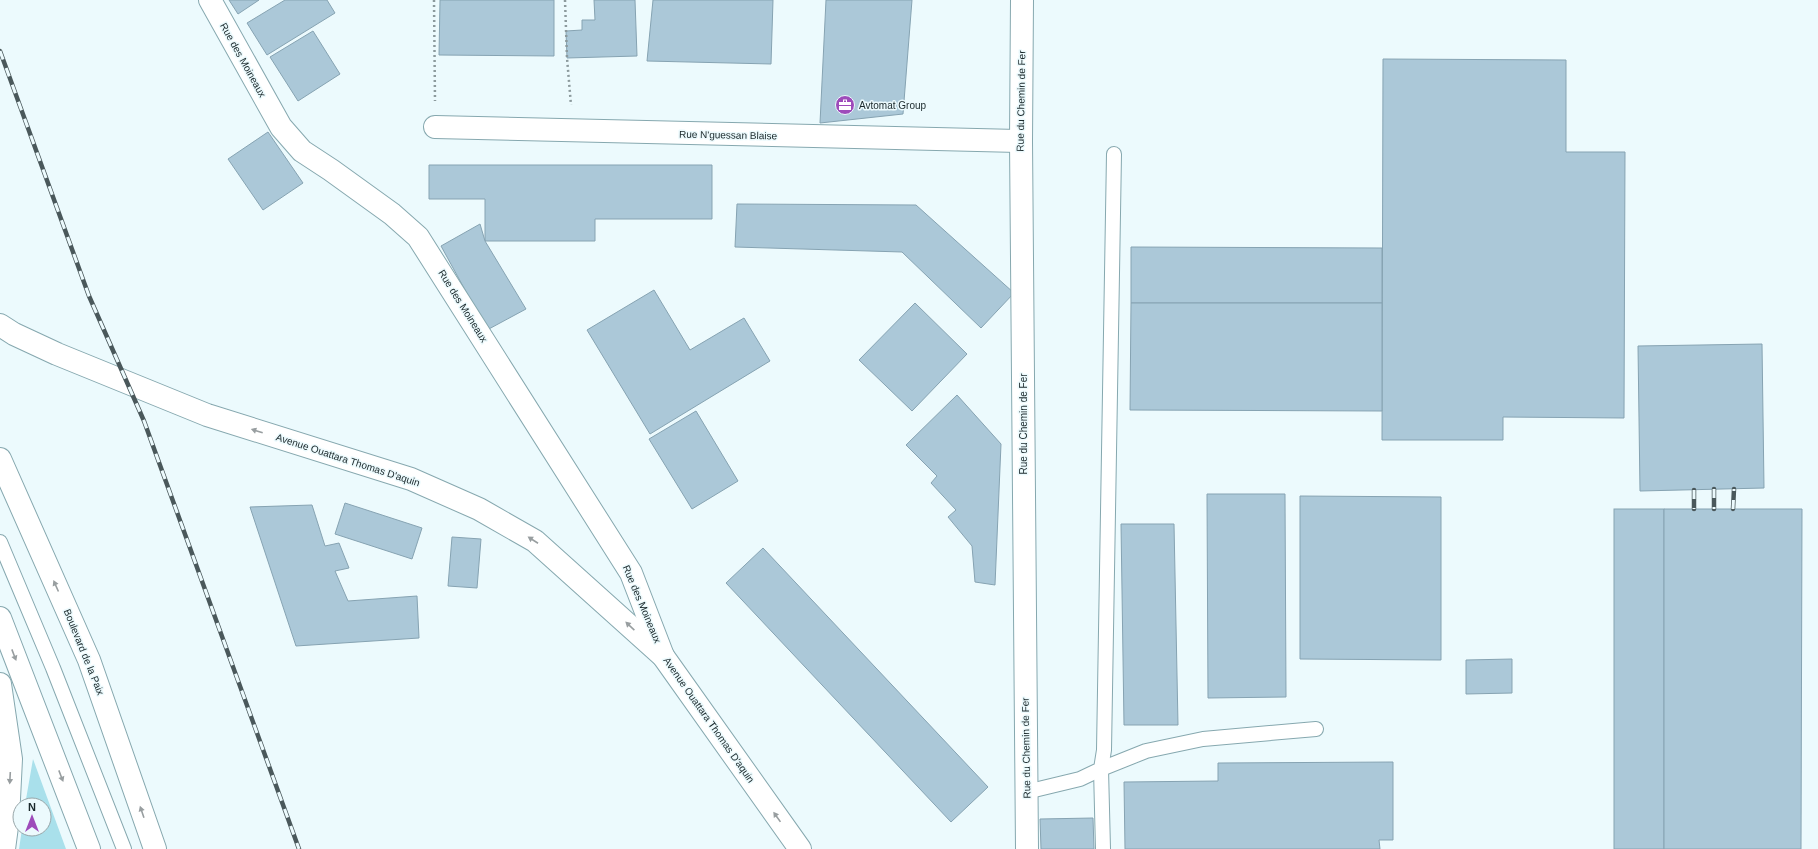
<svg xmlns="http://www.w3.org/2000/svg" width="1818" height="849" font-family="Arial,sans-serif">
<rect width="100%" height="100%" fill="#ecfafd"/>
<path fill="#a9e0eb" d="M 33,759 L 66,849 L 19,849 L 22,829 L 44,829 L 44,805 L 25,805 Z"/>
<g fill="#abc8d8" stroke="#86a3b2">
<path d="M 229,0 L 259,0 L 238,14 Z"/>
<path d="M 285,0 L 327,0 L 335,13 L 267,55 L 247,23 Z"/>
<path d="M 440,0 L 554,0 L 554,56 L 439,55 Z"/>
<path d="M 594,0 L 635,0 L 637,56 L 567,58 L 566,31 L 582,30 L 582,20 L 595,20 Z"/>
<path d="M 653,0 L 773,0 L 771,64 L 647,61 Z"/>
<path d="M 826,0 L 912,0 L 903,114 L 820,123 Z"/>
<path d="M 313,31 L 340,74 L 298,101 L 270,57 Z"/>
<path d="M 1383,59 L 1566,60 L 1566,152 L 1625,152 L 1624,418 L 1503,417 L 1503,440 L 1382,440 Z"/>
<path d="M 268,132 L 303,183 L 263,210 L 228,159 Z"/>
<path d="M 429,165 L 712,165 L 712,219 L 595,219 L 595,241 L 485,241 L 485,199 L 429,199 Z"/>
<path d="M 737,204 L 916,205 L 1014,293 L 981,328 L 902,252 L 735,247 Z"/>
<path d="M 480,224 L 485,241 L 526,309 L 487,330 L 441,246 Z"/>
<path d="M 1131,247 L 1382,248 L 1382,303 L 1131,303 Z"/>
<path d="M 654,290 L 690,350 L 744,318 L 770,361 L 650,434 L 587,330 Z"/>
<path d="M 915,303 L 967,354 L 912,411 L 859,360 Z"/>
<path d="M 1131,303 L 1382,303 L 1382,411 L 1130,410 Z"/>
<path d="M 1762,344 L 1764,488 L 1640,491 L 1638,346 Z"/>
<path d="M 957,395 L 1001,444 L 995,585 L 975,582 L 972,546 L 948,517 L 956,510 L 931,483 L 937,476 L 906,445 Z"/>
<path d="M 696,411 L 738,481 L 692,509 L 649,439 Z"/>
<path d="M 1207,494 L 1285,494 L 1286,697 L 1208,698 Z"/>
<path d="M 1300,496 L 1441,497 L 1441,660 L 1300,659 Z"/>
<path d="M 345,503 L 422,528 L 412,559 L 335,534 Z"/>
<path d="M 312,505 L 325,546 L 339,543 L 349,568 L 335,571 L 348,601 L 417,596 L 419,638 L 296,646 L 250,507 Z"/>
<rect x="1614" y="509" width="50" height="340"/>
<path d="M 1664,509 L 1802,509 L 1801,849 L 1664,849 Z"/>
<path d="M 1121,524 L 1174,524 L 1178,725 L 1124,725 Z"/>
<path d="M 452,537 L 481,539 L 477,588 L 448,586 Z"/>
<path d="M 763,548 L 988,787 L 951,822 L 726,583 Z"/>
<path d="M 1512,659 L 1512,693 L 1466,694 L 1466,660 Z"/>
<path d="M 1393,762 L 1393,840 L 1379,840 L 1380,849 L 1125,849 L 1124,782 L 1218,781 L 1218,763 Z"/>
<path d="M 1093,818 L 1094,849 L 1041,849 L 1040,819 Z"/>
</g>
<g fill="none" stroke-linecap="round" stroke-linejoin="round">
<g stroke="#86a8af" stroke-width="16">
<g id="service">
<path d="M 0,542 L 53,668 L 124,849"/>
<path d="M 1026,792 L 1080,779 L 1101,769 L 1104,750 L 1114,154"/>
<path d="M 1103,849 L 1101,769 L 1146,751 L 1203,739 L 1316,729"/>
</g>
</g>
<g stroke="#86a8af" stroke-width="24">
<g id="minor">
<path d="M 210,0 L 281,127 L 302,151 L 331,170 L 392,214 L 418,237 L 631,573 L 663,656"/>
<path d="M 1022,0 L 1021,141 L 1027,849"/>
<path d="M 435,127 L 1021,141"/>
</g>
</g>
<g stroke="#86a8af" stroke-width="24">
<path id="secondary" d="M 0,325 L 14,334 L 57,354 L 207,415 L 411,479 L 479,509 L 535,541 L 663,656 L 800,849"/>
</g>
<g stroke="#86a8af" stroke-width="24">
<g id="primary">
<path d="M 0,459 L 89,660 L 155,849"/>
<path d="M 0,618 L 89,849"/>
<path d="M 0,684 L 11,759 L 8,819 L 4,849"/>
</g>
</g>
<g stroke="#8c9a9d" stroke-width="2.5" stroke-dasharray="2 3" stroke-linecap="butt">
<path d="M 434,0 L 435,101"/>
<path d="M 565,0 L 567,58 L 571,105"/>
</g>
<use href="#service" stroke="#fff" stroke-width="14"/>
<use href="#minor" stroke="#fff" stroke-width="22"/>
<use href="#secondary" stroke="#fff" stroke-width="22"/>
<use href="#primary" stroke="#fff" stroke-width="22"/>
<g stroke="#4a585b" stroke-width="4.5">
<g id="rail">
<path d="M 0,51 L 89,296 L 144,421 L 299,849"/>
<path d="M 1714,489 L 1714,509"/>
<path d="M 1694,490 L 1694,509"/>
<path d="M 1733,509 L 1734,489"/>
</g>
</g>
<use href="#rail" stroke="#ecfafd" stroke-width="3" stroke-dasharray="9" stroke-linecap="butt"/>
</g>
<defs><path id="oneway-solid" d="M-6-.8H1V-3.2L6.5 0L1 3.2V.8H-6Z"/></defs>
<g fill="#989ea0">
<use href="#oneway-solid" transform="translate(257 431) rotate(-162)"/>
<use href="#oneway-solid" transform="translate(533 540) rotate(-147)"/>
<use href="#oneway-solid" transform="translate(56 586) rotate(-114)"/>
<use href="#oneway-solid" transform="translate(630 626) rotate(-137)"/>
<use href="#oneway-solid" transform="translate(14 655) rotate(69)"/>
<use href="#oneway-solid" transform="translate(61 776) rotate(69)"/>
<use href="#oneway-solid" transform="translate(10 778) rotate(93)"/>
<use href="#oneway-solid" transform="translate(142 812) rotate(-109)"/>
<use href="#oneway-solid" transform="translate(777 817) rotate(-125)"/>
</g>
<defs>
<g id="office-disc" transform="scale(1)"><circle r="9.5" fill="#9e4bba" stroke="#ecfafd"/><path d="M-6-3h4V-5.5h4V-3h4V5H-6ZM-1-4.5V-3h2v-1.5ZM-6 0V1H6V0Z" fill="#fff"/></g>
</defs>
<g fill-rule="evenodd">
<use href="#office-disc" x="845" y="105"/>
</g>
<g text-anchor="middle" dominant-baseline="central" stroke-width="3" stroke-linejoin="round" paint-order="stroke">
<g font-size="10" fill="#1a282b" stroke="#ecfafd">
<text transform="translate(243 60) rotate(61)">Rue des Moineaux</text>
<text transform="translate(1021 101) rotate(-89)">Rue du Chemin de Fer</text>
<text transform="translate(728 135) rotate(1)">Rue N'guessan Blaise</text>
<text transform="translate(463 306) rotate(58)">Rue des Moineaux</text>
<text transform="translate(1023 424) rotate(-90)">Rue du Chemin de Fer</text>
<text transform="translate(348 460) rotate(18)">Avenue Ouattara Thomas D'aquin</text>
<text transform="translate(642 604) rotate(67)">Rue des Moineaux</text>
<text transform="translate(84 652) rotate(68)">Boulevard de la Paix</text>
<text transform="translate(709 720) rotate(55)">Avenue Ouattara Thomas D'aquin</text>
<text transform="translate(1026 748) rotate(-91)">Rue du Chemin de Fer</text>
</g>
<g font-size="10" fill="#1a282b" stroke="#ecfafd" text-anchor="start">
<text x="859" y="105">Avtomat Group</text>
</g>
</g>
<g transform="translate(32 817)"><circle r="19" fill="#ecfafd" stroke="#98a6a9"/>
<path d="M0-3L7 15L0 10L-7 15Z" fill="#9e4bba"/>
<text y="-6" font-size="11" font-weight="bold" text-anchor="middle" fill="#1a282b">N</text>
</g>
</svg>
